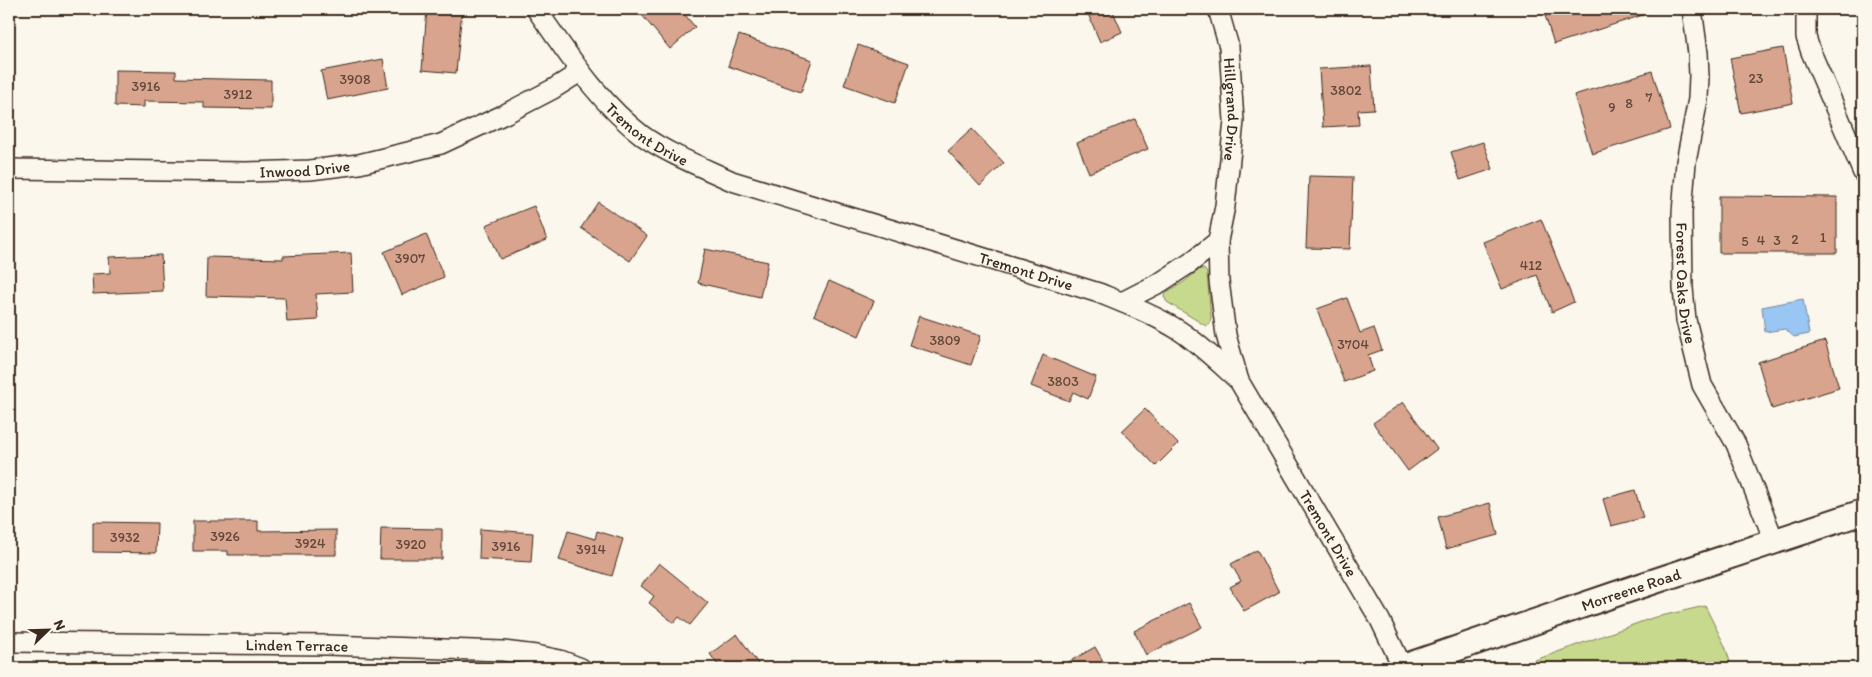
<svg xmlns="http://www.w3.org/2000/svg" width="1872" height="677" font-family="Itim,sans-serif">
<rect width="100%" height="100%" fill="#fbf7ec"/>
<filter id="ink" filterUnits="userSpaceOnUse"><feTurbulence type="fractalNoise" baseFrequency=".02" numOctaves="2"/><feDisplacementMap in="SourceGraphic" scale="10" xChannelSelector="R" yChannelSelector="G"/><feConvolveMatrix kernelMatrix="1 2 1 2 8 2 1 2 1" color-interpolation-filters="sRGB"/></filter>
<g filter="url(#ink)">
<g fill="#c7d98d" stroke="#818256">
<path d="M 1200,269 L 1204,269 L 1207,273 L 1211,317 L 1210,323 L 1206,326 L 1167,302 L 1164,297 L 1165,293 L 1184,282 Z"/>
<path d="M 1705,606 L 1725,646 L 1732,668 L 1513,668 L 1652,618 Z"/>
</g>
<path fill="#9ac6f3" stroke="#74889e" d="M 1803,299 L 1809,334 L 1794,337 L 1785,329 L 1765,332 L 1762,307 Z"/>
<g fill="#d9a48e" stroke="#3b2a1e">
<path d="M 427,9 L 462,9 L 456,73 L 422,70 Z"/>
<path d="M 637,9 L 680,9 L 695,27 L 670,49 Z"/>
<path d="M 1086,9 L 1112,9 L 1122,32 L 1100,42 Z"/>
<path d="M 1543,9 L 1651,9 L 1652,12 L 1554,44 Z"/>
<path d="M 739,35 L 812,60 L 801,92 L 728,66 Z"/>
<path d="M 858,45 L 909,63 L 895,103 L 844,85 Z"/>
<path d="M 1783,48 L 1793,103 L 1741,113 L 1730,58 Z"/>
<path d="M 383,59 L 388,88 L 327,100 L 321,71 Z"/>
<path d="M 1371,66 L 1374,109 L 1358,110 L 1359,125 L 1323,127 L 1319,69 Z"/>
<path d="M 115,70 L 176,71 L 176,78 L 271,80 L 271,109 L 204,108 L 204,102 L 144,101 L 144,107 L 115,106 Z"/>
<path d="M 1652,71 L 1670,129 L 1592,154 L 1574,95 Z"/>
<path d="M 1135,119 L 1148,149 L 1089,173 L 1077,143 Z"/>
<path d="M 972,129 L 1004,163 L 980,186 L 948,151 Z"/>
<path d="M 1483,142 L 1493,169 L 1460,180 L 1451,152 Z"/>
<path d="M 1309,176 L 1353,177 L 1350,249 L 1306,248 Z"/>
<path d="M 1719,196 L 1837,197 L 1837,253 L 1719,253 Z"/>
<path d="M 598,202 L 647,236 L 630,261 L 581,228 Z"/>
<path d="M 534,206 L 547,240 L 500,259 L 486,225 Z"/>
<path d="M 1541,219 L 1574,302 L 1552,312 L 1537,275 L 1502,289 L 1483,242 Z"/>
<path d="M 426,234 L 444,277 L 402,295 L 384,252 Z"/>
<path d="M 705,249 L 768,262 L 760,297 L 698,283 Z"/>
<path d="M 351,253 L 353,292 L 316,294 L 318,320 L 287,322 L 285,298 L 206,296 L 207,257 L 283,259 L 283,256 Z"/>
<path d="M 161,255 L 163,291 L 93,294 L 92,274 L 110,273 L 109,257 Z"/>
<path d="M 829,281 L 874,301 L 859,336 L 814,315 Z"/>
<path d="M 1347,298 L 1360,333 L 1374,328 L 1382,350 L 1368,355 L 1373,371 L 1344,382 L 1317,309 Z"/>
<path d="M 919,316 L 981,336 L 971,365 L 909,345 Z"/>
<path d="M 1825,341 L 1839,388 L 1772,409 L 1758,362 Z"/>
<path d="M 1043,355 L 1096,377 L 1088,399 L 1073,392 L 1069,401 L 1031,386 Z"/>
<path d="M 1403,402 L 1437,449 L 1408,471 L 1373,423 Z"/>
<path d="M 1145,409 L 1178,444 L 1156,466 L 1122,431 Z"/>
<path d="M 1635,490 L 1643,518 L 1611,526 L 1603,499 Z"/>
<path d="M 1490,503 L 1498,535 L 1446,549 L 1438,517 Z"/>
<path d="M 193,521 L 258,521 L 258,531 L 336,530 L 336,555 L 228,555 L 228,551 L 193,551 Z"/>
<path d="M 93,522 L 157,523 L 156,553 L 93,552 Z"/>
<path d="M 381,528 L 442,529 L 442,559 L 380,559 Z"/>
<path d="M 480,529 L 533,533 L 531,562 L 479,559 Z"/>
<path d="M 568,531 L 595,539 L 597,531 L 623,539 L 612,576 L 559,560 Z"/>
<path d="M 1257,550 L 1279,592 L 1244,611 L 1230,587 L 1241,581 L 1231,564 Z"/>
<path d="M 659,563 L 708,603 L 690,625 L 679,617 L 674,623 L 649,603 L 654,596 L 641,586 Z"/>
<path d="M 1189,603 L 1202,627 L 1146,655 L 1134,631 Z"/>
<path d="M 737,634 L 761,668 L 720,668 L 710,654 Z"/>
<path d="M 1095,647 L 1107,668 L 1058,668 Z"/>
</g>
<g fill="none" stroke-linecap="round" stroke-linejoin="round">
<g stroke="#3b2a1e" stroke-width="22">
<g id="minor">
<path id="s1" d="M 536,9 C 568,54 598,102 643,136 C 668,154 704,168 732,181 L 1099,293 C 1126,304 1155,315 1180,331 C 1201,345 1220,364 1239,381 L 1380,620 L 1403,668"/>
<path id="s2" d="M 1218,9 L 1229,47 L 1234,121 L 1225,206 L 1218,241 L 1219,281 L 1226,335 L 1239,381"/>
<path id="s3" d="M 1692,9 L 1698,53 L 1699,76 L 1698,99 L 1686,162 L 1682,213 L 1683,288 L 1686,320 L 1702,385 L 1736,444 L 1775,543"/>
<path d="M 1806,9 L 1806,37 L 1811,52 L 1863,173"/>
<path id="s4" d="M 9,169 L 246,172 L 310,170 L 359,164 L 441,144 L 505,114 L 553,89 L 580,72"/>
<path d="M 1122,302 L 1161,282 L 1190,263 L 1218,241"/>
<path id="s5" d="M 9,642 L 327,645 L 503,651 L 536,655 L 560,660 L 581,668"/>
</g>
</g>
<g stroke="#3b2a1e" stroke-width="28">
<g id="tertiary">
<path id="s6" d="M 1400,668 L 1613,595 L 1863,512"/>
</g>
</g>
<use href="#minor" stroke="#fbf7ec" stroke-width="19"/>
<use href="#tertiary" stroke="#fbf7ec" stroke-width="24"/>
</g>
</g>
<g text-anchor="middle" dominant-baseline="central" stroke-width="4" stroke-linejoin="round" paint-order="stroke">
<g font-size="14" fill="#62483a">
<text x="1756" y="78">23</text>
<text x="355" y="79">3908</text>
<text x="146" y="86">3916</text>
<text x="1346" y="90">3802</text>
<text x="238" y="94">3912</text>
<text x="1649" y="97">7</text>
<text x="1629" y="103">8</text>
<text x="1612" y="107">9</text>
<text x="1823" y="237">1</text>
<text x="1795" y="239">2</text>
<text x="1761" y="240">4</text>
<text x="1777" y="240">3</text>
<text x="1745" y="241">5</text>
<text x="410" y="258">3907</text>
<text x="1531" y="265">412</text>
<text x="945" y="340">3809</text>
<text x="1353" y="344">3704</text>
<text x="1063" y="381">3803</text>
<text x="225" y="536">3926</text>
<text x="125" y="537">3932</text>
<text x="310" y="543">3924</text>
<text x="411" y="544">3920</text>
<text x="506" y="546">3916</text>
<text x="591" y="549">3914</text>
</g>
<g font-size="16" fill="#3b2a1e" stroke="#fbf7ec">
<text stroke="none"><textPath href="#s2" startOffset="102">Hillgrand Drive</textPath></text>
<text stroke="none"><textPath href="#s1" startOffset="169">Tremont Drive</textPath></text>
<text stroke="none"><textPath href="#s4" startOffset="296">Inwood Drive</textPath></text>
<text stroke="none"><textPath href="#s1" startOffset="574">Tremont Drive</textPath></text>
<text stroke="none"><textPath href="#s3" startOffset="276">Forest Oaks Drive</textPath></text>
<text stroke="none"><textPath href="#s1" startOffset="994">Tremont Drive</textPath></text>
<text stroke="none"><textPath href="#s6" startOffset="244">Morreene Road</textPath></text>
<text stroke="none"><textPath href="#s5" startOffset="288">Linden Terrace</textPath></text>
</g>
</g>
<rect width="1872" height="677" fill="none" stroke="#fbf7ec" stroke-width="30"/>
<rect x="15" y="15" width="1842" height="647" fill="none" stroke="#3b2a1e" stroke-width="2" filter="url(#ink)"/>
<g transform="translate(48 630) rotate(67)" stroke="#fbf7ec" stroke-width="4" paint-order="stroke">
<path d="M0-4L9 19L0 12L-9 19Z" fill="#3b2a1e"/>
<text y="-8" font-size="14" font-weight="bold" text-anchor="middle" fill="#3b2a1e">N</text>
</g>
</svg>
